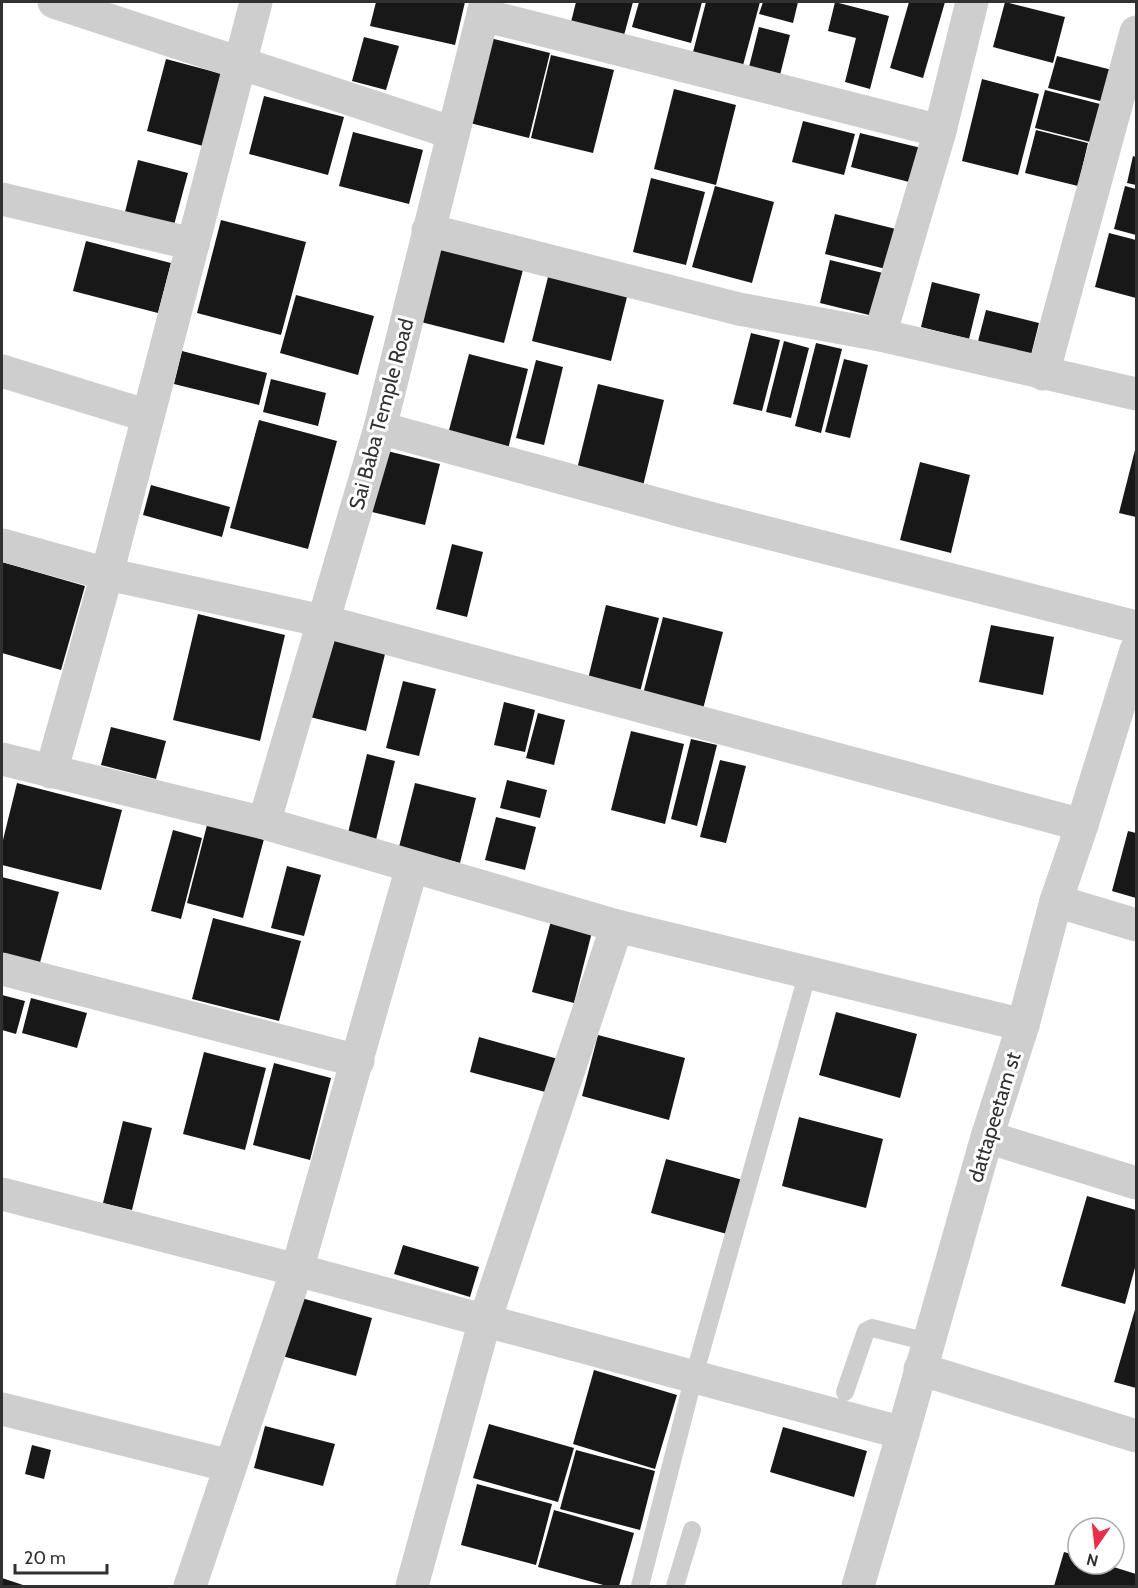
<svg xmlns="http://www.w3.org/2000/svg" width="1138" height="1588" font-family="Cabin,sans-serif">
<rect width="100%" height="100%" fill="#fff"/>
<g fill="#181818">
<path d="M 376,2 L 465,2 L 455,45 L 370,26 Z"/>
<path d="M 576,2 L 633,2 L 623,39 L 570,26 Z"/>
<path d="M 639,2 L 702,2 L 691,43 L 632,27 Z"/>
<path d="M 706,2 L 760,2 L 742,69 L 692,56 Z"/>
<path d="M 763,2 L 798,2 L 793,23 L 759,14 Z"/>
<path d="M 835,2 L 889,16 L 870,89 L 845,82 L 856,38 L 828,31 Z"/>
<path d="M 909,2 L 945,2 L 923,78 L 890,68 Z"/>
<path d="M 1005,2 L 1065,17 L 1053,63 L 993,47 Z"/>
<path d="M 759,27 L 790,35 L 780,75 L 749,67 Z"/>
<path d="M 364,37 L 399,46 L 386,90 L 352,81 Z"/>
<path d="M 490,38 L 550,53 L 529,138 L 470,123 Z"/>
<path d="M 551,55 L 614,70 L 593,153 L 531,138 Z"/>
<path d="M 1057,56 L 1112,70 L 1104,102 L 1048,88 Z"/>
<path d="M 166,59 L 226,75 L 207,147 L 147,131 Z"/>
<path d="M 982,79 L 1039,94 L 1018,175 L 962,161 Z"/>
<path d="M 674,89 L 736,105 L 716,185 L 654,169 Z"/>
<path d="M 1045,90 L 1100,104 L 1090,142 L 1035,128 Z"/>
<path d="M 264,96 L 344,117 L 328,175 L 249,154 Z"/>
<path d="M 803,121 L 855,134 L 844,175 L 792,162 Z"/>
<path d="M 1036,130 L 1088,143 L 1078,186 L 1025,173 Z"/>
<path d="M 353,132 L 423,150 L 409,204 L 339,186 Z"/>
<path d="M 860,133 L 921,148 L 913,183 L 851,167 Z"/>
<path d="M 1133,156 L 1136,157 L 1136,185 L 1127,183 Z"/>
<path d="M 138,160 L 188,173 L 174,225 L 125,212 Z"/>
<path d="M 651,178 L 705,192 L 686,265 L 633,252 Z"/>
<path d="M 715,186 L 774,202 L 752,283 L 692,267 Z"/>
<path d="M 1125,186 L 1136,189 L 1136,235 L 1114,229 Z"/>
<path d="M 835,214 L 896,229 L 886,269 L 825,254 Z"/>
<path d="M 221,220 L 306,242 L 281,335 L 197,313 Z"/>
<path d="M 1109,233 L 1136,240 L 1136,298 L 1095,287 Z"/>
<path d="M 433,239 L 525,262 L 504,343 L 413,320 Z"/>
<path d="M 86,241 L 171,263 L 158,313 L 73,291 Z"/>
<path d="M 830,260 L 883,273 L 873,316 L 820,303 Z"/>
<path d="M 551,265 L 630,285 L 611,361 L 532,341 Z"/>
<path d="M 932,282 L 980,294 L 969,339 L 921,327 Z"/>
<path d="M 296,295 L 374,316 L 358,375 L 280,353 Z"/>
<path d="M 986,310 L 1039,323 L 1029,363 L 976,349 Z"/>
<path d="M 751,333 L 780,340 L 762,411 L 733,404 Z"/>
<path d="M 784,341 L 809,348 L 791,418 L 766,412 Z"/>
<path d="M 816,343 L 842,349 L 821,433 L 795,426 Z"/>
<path d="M 182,351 L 267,373 L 259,405 L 174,384 Z"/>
<path d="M 469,354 L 528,369 L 508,449 L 448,434 Z"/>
<path d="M 844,359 L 868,365 L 850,438 L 825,432 Z"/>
<path d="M 536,360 L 563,367 L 544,445 L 516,438 Z"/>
<path d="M 271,379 L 326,393 L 318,426 L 263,412 Z"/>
<path d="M 598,384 L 664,400 L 643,486 L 577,469 Z"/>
<path d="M 259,420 L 337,441 L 308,549 L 230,528 Z"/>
<path d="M 1136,446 L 1136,517 L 1119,513 Z"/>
<path d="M 383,450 L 440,464 L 425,525 L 368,511 Z"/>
<path d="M 920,462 L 970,475 L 951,553 L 900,540 Z"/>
<path d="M 151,485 L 230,507 L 222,537 L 143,515 Z"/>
<path d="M 452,544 L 483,552 L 467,617 L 436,609 Z"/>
<path d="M 2,562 L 85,586 L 61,670 L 2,653 Z"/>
<path d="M 606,605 L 659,618 L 640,692 L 588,679 Z"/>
<path d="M 198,614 L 285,635 L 260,741 L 173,720 Z"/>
<path d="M 663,617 L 723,632 L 703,709 L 643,694 Z"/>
<path d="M 991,625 L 1054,637 L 1043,695 L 979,682 Z"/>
<path d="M 327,631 L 387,646 L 366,731 L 306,716 Z"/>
<path d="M 403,681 L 436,689 L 419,756 L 386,748 Z"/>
<path d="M 504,702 L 535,710 L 525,752 L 494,745 Z"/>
<path d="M 538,713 L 565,720 L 554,765 L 526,758 Z"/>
<path d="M 111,727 L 166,741 L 156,779 L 101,765 Z"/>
<path d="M 631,731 L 684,744 L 665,824 L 611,810 Z"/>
<path d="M 691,739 L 717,745 L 697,826 L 671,819 Z"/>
<path d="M 367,754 L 395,761 L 375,844 L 347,837 Z"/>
<path d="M 720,760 L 746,766 L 726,843 L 700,837 Z"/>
<path d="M 507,780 L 547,790 L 540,818 L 500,808 Z"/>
<path d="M 17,783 L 122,810 L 101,890 L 2,865 L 2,844 Z"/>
<path d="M 415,783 L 476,798 L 460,863 L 399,847 Z"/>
<path d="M 496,817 L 536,827 L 525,870 L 485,860 Z"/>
<path d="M 207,825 L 264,839 L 243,918 L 187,903 Z"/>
<path d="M 173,830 L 202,838 L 181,919 L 151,911 Z"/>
<path d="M 1128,831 L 1136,833 L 1136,898 L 1112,891 Z"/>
<path d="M 287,866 L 321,875 L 304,936 L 271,928 Z"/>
<path d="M 2,877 L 59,892 L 38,970 L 2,959 Z"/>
<path d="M 213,918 L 301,941 L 279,1021 L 192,999 Z"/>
<path d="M 551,921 L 592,932 L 574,1003 L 532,992 Z"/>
<path d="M 2,995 L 25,1001 L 16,1034 L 2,1030 Z"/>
<path d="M 31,998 L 87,1013 L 77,1048 L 22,1033 Z"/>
<path d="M 836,1012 L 917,1034 L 900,1098 L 819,1075 Z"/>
<path d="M 598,1035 L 685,1058 L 669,1120 L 582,1096 Z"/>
<path d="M 479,1037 L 558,1059 L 549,1093 L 470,1072 Z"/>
<path d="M 204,1052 L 266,1068 L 245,1150 L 183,1134 Z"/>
<path d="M 274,1063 L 331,1078 L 310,1160 L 253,1145 Z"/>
<path d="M 799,1117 L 883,1139 L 866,1208 L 782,1186 Z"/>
<path d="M 123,1121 L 152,1128 L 132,1210 L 103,1203 Z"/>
<path d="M 666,1159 L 743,1180 L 727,1234 L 651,1213 Z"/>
<path d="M 1087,1196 L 1136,1210 L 1136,1264 L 1125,1304 L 1061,1286 Z"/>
<path d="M 403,1245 L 479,1267 L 470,1297 L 394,1274 Z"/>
<path d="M 298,1297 L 372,1318 L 356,1376 L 282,1356 Z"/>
<path d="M 1136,1306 L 1136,1388 L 1114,1382 Z"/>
<path d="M 594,1370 L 677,1395 L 655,1469 L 573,1444 Z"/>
<path d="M 489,1424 L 574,1448 L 558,1502 L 473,1478 Z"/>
<path d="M 265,1426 L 335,1444 L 323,1486 L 254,1468 Z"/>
<path d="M 783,1427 L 867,1451 L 854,1497 L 770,1472 Z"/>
<path d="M 32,1445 L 51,1450 L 44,1479 L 25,1474 Z"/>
<path d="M 576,1450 L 655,1471 L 640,1530 L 560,1509 Z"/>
<path d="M 477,1484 L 552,1504 L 536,1565 L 461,1545 Z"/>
<path d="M 554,1510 L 634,1533 L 619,1586 L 607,1586 L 538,1567 Z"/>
<path d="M 1064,1552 L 1078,1556 L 1078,1564 L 1104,1564 L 1136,1574 L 1136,1586 L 1054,1586 Z"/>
<path d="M 2,1578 L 26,1586 L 2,1586 Z"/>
</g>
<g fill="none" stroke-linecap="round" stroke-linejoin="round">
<g stroke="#cecece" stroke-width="18">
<path d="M 845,1392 L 866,1331 L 872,1328 L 928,1342"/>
<path d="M 640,1586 L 694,1376 L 808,972"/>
<path d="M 675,1586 L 692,1530"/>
</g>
<g stroke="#cecece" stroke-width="33">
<path d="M 54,2 L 453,133"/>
<path d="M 483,15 L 940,131"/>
<path d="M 2,199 L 193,244"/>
<path d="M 428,230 L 739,309 L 880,335 L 1136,394"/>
<path d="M 880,335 L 940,131 L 972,2"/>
<path d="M 2,371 L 148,416"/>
<path d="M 1043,374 L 1136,32"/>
<path d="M 380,428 L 686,512 L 1136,627"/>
<path d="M 2,545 L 107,574 L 323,621 L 1082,825"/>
<path d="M 2,759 L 264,823 L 617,926 L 1023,1025"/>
<path d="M 51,772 L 107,574 L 256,2"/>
<path d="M 264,823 L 380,428 L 486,2"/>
<path d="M 1056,901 L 1136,925"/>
<path d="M 2,969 L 358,1061"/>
<path d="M 987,1137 L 1136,1183"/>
<path d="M 2,1194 L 297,1270 L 903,1433"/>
<path d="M 920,1369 L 1136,1436"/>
<path d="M 2,1409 L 230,1466"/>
<path d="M 190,1586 L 297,1270 L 412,867"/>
<path d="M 412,1586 L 485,1320 L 617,926"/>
<path d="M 858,1586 L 903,1433 L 987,1137 L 1023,1025 L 1056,901 L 1082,825 L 1136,650"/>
</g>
</g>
<g text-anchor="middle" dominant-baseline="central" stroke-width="6" stroke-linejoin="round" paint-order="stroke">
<g font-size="21" fill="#313131" stroke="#fff">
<text transform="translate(381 414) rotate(-75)">Sai Baba Temple Road</text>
<text transform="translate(994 1117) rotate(-73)">dattapeetam st</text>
</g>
</g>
<rect width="1138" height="1588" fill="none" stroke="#313131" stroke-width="6"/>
<g transform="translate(1096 1546) rotate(194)"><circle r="28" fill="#ffffff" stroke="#adadad" stroke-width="1.5"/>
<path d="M0-4.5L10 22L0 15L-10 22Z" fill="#ef2c46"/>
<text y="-9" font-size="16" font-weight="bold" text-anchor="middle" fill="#313131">N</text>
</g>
<path d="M15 1564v9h92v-9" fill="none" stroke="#313131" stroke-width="3"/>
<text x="24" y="1564" font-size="18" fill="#313131" stroke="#ffffff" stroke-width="4.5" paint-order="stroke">20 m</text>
</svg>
